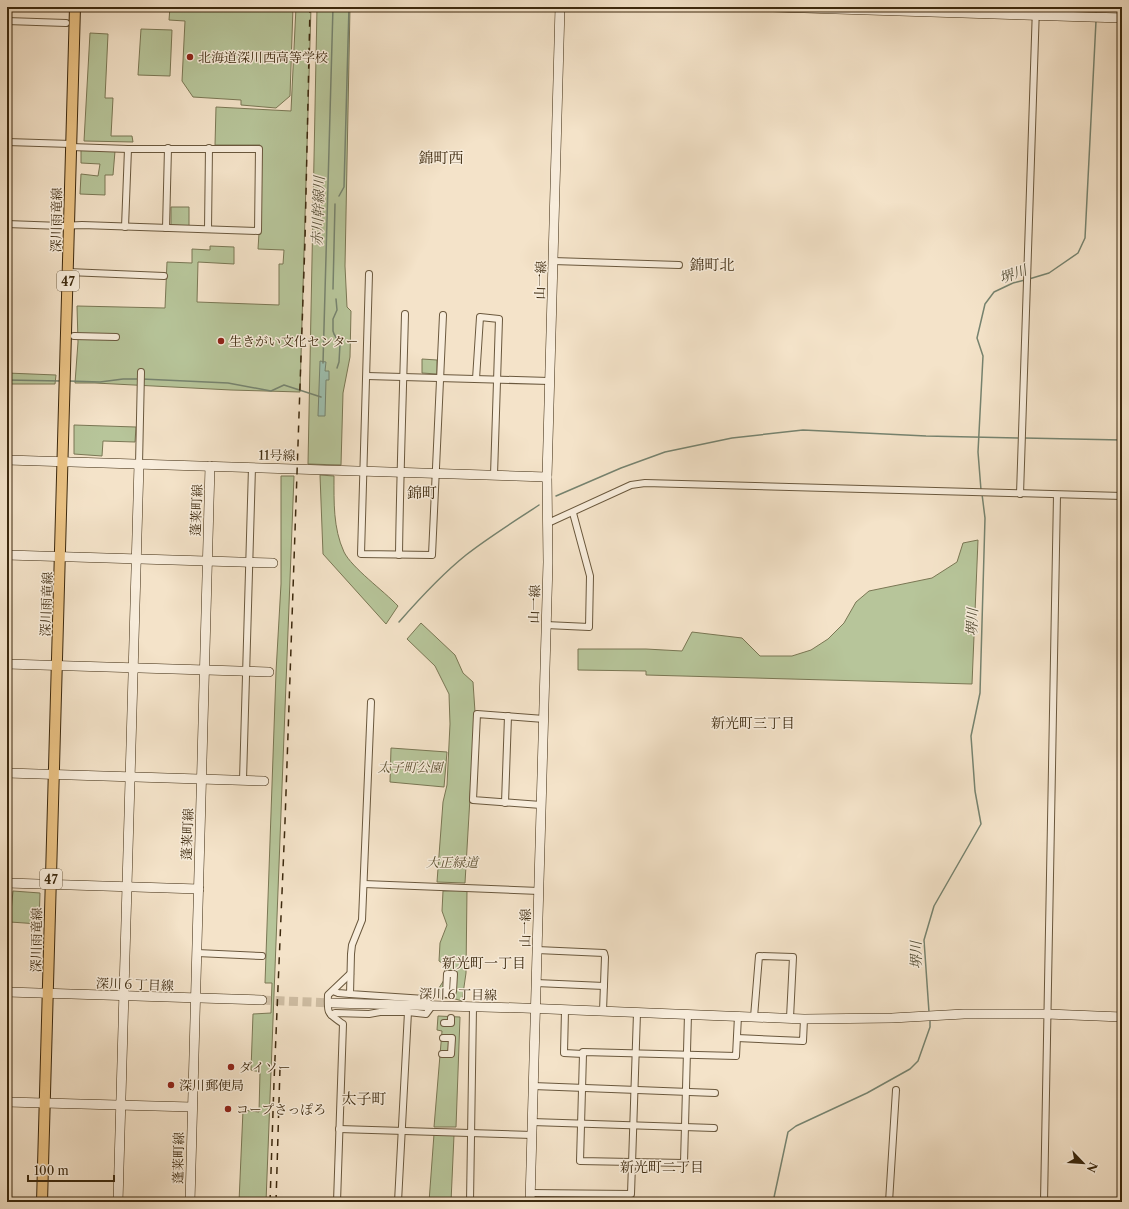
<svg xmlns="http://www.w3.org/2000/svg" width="1129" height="1209" font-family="'Libre Caslon Text','Noto Serif JP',serif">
<rect width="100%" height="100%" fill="#f4e3c9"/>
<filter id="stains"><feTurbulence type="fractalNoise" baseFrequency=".005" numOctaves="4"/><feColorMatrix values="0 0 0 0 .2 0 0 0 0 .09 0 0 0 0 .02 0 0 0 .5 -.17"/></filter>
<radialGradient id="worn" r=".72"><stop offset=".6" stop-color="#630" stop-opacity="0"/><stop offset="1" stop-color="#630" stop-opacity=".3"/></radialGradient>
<g fill="#b7c59a" stroke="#7a7754">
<path d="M 170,7 L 293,7 L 290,96 L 276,108 L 241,105 L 241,100 L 193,97 L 182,81 L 185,21 L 169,20 Z"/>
<path d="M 296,7 L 311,7 L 300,392 L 231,390 L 95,383 L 75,383 L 78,342 L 77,306 L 165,308 L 167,262 L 192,263 L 192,249 L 210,250 L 210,246 L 234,247 L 234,264 L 198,262 L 197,302 L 279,305 L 279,264 L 283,264 L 284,250 L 258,249 L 261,201 L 260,145 L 215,145 L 216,107 L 291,111 Z"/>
<path d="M 317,7 L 350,7 L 345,266 L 347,307 L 351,311 L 350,357 L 343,393 L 341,465 L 308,464 Z"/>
<path d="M 141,29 L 172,30 L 170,76 L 138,75 Z"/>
<path d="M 90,33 L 108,34 L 105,98 L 113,98 L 111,136 L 132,136 L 133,142 L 84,141 Z"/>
<path d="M 81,148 L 115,151 L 113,175 L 105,175 L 105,195 L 80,194 L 81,174 L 98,176 L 100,164 L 81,163 Z"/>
<path d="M 171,207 L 189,207 L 189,226 L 171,225 Z"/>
<path d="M 422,359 L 437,360 L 437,374 L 422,373 Z"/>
<path d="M 7,373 L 56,375 L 55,384 L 7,384 Z"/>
<path d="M 74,425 L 136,427 L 135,442 L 103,441 L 102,456 L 74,454 Z"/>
<path d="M 320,475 L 334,476 C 334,502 333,528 344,552 C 352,568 384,591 398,606 L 386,624 L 323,554 Z"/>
<path d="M 281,476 L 294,476 L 266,1202 L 239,1202 L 243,1110 L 259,1112 L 260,1072 L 251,1070 L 253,1014 L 271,1013 L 272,983 L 265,983 L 276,672 L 281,584 Z"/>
<path d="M 978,540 L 972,684 L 646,675 L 646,671 L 578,670 L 578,649 L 646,649 L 682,651 L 692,632 L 742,638 L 760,656 L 792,656 L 811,650 L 828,639 L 844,623 L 856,602 L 869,591 L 932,578 L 957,562 L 963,543 Z"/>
<path d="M 421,623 L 455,655 L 463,673 L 473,682 L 475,712 L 465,883 L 437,882 L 443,802 L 447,785 L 450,724 L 449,694 L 435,666 L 407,639 Z"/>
<path d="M 391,748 L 447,752 L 444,787 L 390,782 Z"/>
<path d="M 467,890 L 466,973 L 462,1001 L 452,998 L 440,998 L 437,991 L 444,980 L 445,965 L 439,961 L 440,943 L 447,925 L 442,911 L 443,891 Z"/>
<path d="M 13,891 L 40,893 L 39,924 L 10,922 Z"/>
<path d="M 438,1016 L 460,1017 L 456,1127 L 434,1127 L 442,1031 L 437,1030 Z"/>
<path d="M 434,1134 L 454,1135 L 451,1202 L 429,1202 Z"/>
</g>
<path fill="#9dbfaf" stroke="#76836f" d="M 320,361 L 326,362 L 325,371 L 329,371 L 329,380 L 326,380 L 325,416 L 318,416 Z"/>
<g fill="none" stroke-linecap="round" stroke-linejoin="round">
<g stroke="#76836f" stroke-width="1.5">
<path d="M 1096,13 L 1096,7"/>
<path d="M 339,196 L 344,187 L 349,7"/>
<path d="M 1029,279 L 1049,273 L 1078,253 L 1085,238 L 1096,21"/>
<path d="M 333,289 L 335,204"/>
<path d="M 336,299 L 337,310 L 333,319 L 333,331 L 334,334 L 340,344 L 339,362 L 337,368"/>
<path d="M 323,363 L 333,7"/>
<path d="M 142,379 L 228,383 L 271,391 L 284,385 L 321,397"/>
<path d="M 7,380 L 61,381"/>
<path d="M 69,381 L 100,382 L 123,379 L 138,379"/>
<path d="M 1024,438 L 1122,440"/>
<path d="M 981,490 L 978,452 L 983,356 L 977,338 L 985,304 L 994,292 L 1013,283 L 1025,280"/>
<path d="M 556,496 L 621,468 L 665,452 L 732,438 L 803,430 L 926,436 L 1020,438"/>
<path d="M 399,622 C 420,598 441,575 466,555 C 489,537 515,521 539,505"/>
<path d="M 929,1012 L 924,940 L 934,906 L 981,824 L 975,791 L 971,736 L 980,693 L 985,518 L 982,494"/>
<path d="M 773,1202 L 788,1132 L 796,1126 L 867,1093 L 910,1069 L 918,1061 L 930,1027 L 930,1019"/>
</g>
<path stroke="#cfbea4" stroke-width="9" stroke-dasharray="9 4.5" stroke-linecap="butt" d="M 262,1000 L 332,1003"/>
<g stroke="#6a583d" stroke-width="8">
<g id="street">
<path d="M 7,21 L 66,23"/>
<path d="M 7,142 L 71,144"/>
<path d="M 7,224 L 61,226 L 82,225 L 258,231 L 259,149 L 128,149 L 71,147"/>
<path d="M 125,227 L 128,149"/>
<path d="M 166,228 L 168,148"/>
<path d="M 208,229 L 209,148"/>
<path d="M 553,261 L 679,265"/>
<path d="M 68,272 L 164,276"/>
<path d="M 369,274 L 361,554 L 432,555 L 443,315"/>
<path d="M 74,336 L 116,337"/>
<path d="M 367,376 L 549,381"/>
<path d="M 476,379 L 480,317 L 499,319 L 494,475"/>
<path d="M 139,464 L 141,372"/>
<path d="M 1020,494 L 1036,7"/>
<path d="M 548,523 L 631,485 L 645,483 L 1122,496"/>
<path d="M 399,555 C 400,475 403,394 405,314"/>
<path d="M 546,625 L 589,627 L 590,576 L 573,513"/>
<path d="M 371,702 L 362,920 L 352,945 L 351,954 L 350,994 L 425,999 L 432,1006 L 426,1014 L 408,1012"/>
<path d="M 243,780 L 252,467"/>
<path d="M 505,803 L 508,716"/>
<path d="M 541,805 L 473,800 L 477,714 L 544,719"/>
<path d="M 364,884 L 539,891"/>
<path d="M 537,950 L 604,953 L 605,957 L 603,1011"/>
<path d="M 197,953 L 262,956"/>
<path d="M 536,983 L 604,986"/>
<path d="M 333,991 L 338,993 L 350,994"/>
<path d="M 446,994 L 447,974 L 454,974 L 453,991 L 452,994"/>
<path d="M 565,1010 L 564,1053 L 583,1054 L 583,1052 L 736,1056 L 738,1016"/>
<path d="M 331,1015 L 335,1013 L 369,1014 L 380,1012 L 408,1012 L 398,1202"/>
<path d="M 754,1017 L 759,956 L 793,957 L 790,1018"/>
<path d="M 444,1023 L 451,1023 L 451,1018"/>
<path d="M 737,1038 L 803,1041 L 804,1019"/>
<path d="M 442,1054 L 451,1054 L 452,1038 L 443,1038"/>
<path d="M 583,1054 L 580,1161 L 684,1163 L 688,1014"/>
<path d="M 533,1086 L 715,1093"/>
<path d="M 532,1122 L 714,1128"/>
<path d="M 339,1129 L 532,1135"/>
<path d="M 530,1193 L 631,1194 L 637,1013"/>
<path d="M 337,1202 L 343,1024 C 328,1013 327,1015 328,995 L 350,974"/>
<path d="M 470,1202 L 473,1007"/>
<path d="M 889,1202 L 896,1090"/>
<path d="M 1044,1202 L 1057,495"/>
</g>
</g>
<g stroke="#3c290e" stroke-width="10">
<g id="secondary">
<path d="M 773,7 L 1122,18"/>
<path d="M 7,460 L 547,477"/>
<path d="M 7,555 L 273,563"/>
<path d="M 7,664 L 269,672"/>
<path d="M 7,773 L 264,781"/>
<path d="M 7,883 L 199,889"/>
<path d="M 7,992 L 262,1000"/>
<path d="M 332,1003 L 523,1008 L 804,1019 L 892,1018 L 964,1014 L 1047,1014 L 1122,1017"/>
<path d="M 7,1102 L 192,1107"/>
<path d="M 118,1202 L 139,464"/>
<path d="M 190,1202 L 210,466"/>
<path d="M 530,1202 L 548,562 L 547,477 L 560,7"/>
</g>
</g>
<g stroke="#3c290e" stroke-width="12">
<path id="primary" d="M 42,1202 L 75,7"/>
</g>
<use href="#street" stroke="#f8eddc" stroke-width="6"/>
<use href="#secondary" stroke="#f8eddc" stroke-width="9"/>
<use href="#primary" stroke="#eac284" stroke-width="10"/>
<g stroke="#3c290e" stroke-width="1.5" stroke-dasharray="7 7" stroke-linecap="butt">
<path d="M 270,1202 L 274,1082 L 285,822 L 305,241 L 310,7"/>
<path d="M 276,1202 L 280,1068"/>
</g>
</g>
<g fill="#8f2418" stroke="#f8eddc" stroke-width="1.5">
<circle cx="190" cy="57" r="4"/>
<circle cx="221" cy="341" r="4"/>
<circle cx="231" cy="1067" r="4"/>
<circle cx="171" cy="1085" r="4"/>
<circle cx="228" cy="1109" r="4"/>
</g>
<g text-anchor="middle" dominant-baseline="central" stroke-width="3" stroke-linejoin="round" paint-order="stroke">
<g fill="#f8eddc" stroke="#74644c" stroke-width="1">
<rect x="57" y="271" width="22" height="20" rx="3"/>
<rect x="40" y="869" width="22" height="20" rx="3"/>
</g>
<g font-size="12" font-weight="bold" fill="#3c290e">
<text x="68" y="281">47</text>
<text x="51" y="879">47</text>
</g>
<g font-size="13" fill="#3c290e" stroke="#f8eddc" text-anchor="start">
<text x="198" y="57">北海道深川西高等学校</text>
<text x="229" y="341">生きがい文化センター</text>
<text x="239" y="1067">ダイソー</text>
<text x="179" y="1085">深川郵便局</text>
<text x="236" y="1109">コープさっぽろ</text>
</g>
<g font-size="13" fill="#3c290e" stroke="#f8eddc">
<text transform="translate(56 220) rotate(-89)">深川雨竜線</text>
<text transform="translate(540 280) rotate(-88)">山一線</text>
<text transform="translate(277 455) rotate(1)">11号線</text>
<text transform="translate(196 510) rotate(-88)">蓬莱町線</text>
<text transform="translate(46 604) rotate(-88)">深川雨竜線</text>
<text transform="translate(534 604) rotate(-88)">山一線</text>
<text transform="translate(187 834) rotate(-88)">蓬莱町線</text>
<text transform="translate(525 928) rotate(-89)">山一線</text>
<text transform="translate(36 940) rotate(-89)">深川雨竜線</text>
<text transform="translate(135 984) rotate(2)">深川６丁目線</text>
<text transform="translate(458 994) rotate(1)">深川６丁目線</text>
<text transform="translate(178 1158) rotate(-89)">蓬莱町線</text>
</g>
<g font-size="13" font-style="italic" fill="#5b5031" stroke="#f8eddc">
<text x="410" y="767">太子町公園</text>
<text x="452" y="862">大正緑道</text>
</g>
<g font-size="14" font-style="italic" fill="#544e36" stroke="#f8eddc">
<text transform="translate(318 211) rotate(-88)">赤川幹線川</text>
<text transform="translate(1013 274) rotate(-20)">堺川</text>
<text transform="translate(972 622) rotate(-88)">堺川</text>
<text transform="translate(916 955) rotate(-91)">堺川</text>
</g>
<g font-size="14" fill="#3c290e" stroke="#f8eddc">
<text x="753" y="723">新光町三丁目</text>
<text x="484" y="963">新光町一丁目</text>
<text x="662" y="1167">新光町二丁目</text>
</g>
<g font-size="15" fill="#3c290e" stroke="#f8eddc">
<text x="441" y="157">錦町西</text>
<text x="712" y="264">錦町北</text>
<text x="422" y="492">錦町</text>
<text x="364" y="1098">太子町</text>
</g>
</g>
<rect width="1129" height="1209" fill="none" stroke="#f4e3c9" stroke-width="24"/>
<rect x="8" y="8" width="1113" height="1193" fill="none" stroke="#3c290e" stroke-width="2"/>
<rect x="12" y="12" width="1105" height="1185" fill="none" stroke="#3c290e"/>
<g transform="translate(1083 1163) rotate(115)" stroke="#f8eddc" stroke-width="3" paint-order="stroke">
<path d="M0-3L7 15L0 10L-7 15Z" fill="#3c290e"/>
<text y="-6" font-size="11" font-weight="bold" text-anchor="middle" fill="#3c290e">N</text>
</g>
<path d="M28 1175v6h86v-6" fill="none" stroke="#3c290e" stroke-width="2"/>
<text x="34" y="1175" font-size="12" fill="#3c290e" stroke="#f8eddc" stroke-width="3" paint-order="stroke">100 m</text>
<rect width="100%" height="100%" filter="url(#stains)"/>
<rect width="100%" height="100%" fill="url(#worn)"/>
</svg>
